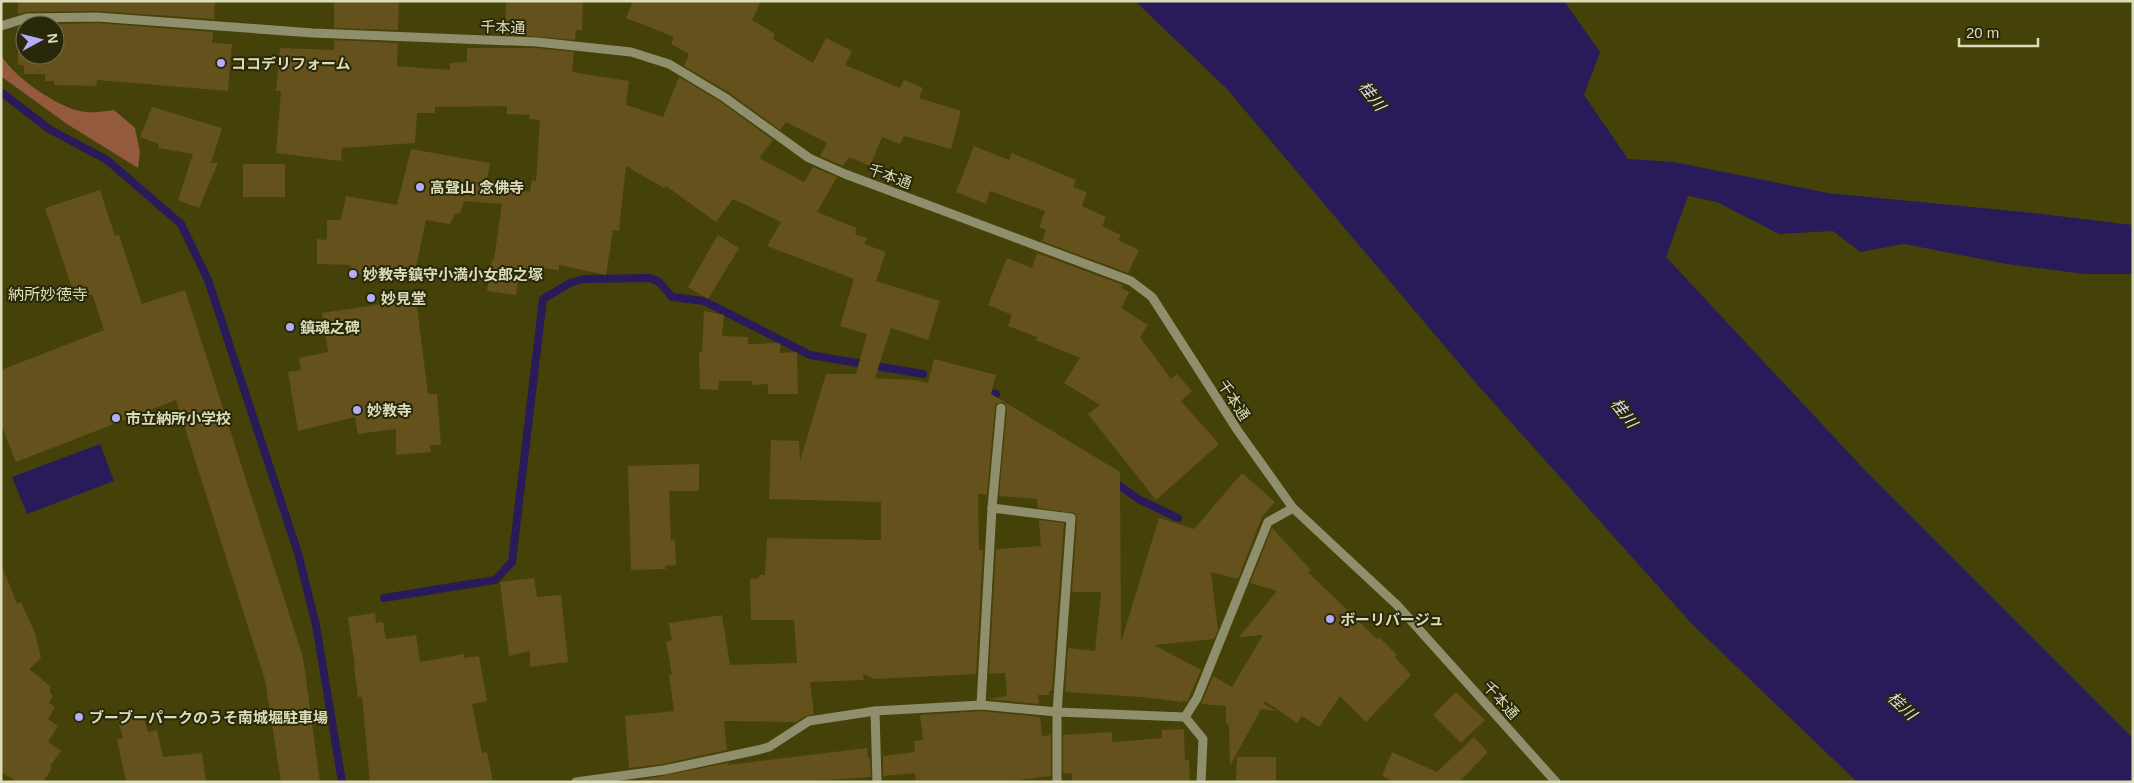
<svg xmlns="http://www.w3.org/2000/svg" width="2134" height="783" font-family="Helvetica,'Noto Sans JP',sans-serif">
<rect width="100%" height="100%" fill="#444208"/>
<path fill="#935a3d" d="M 1,55 C 13,76 52,103 76,110 C 89,114 101,112 114,110 L 135,128 L 140,152 L 138,168 L 67,124 L 2,77 Z"/>
<g fill="#291b5a">
<path d="M 1135,1 L 1564,1 L 1600,52 L 1584,95 L 1628,159 L 1674,162 L 1828,193 L 2033,213 L 2133,225 L 2133,274 L 2085,274 L 2007,264 L 1904,244 L 1860,252 L 1833,231 L 1779,234 L 1717,202 L 1688,196 L 1666,257 L 1861,466 L 2133,738 L 2133,782 L 1857,782 L 1692,624 L 1475,382 L 1226,88 Z"/>
<path d="M 100,444 L 114,481 L 27,514 L 12,477 Z"/>
</g>
<g fill="none" stroke-linecap="round" stroke-linejoin="round">
<g stroke="#291b5a" stroke-width="8">
<path d="M 1,92 L 49,129 L 107,160 L 181,224 L 208,280 L 298,553 L 316,625 L 342,782"/>
<path d="M 981,391 L 996,394"/>
<path d="M 1113,481 L 1140,500 L 1178,518"/>
<path d="M 384,598 L 495,580 L 512,562 L 543,299 L 570,283 L 584,279 L 650,278 L 659,282 L 672,297 L 704,301 L 810,355 L 923,374"/>
</g>
</g>
<g fill="#65511b">
<path d="M 18,1 L 215,1 L 214,19 L 97,11 L 27,12 L 18,14 Z"/>
<path d="M 334,1 L 399,1 L 398,30 L 334,28 Z"/>
<path d="M 506,1 L 583,1 L 582,30 L 576,30 L 575,40 L 505,34 Z"/>
<path d="M 633,1 L 761,1 L 752,20 L 775,34 L 773,39 L 813,63 L 826,38 L 852,51 L 845,65 L 900,88 L 904,80 L 923,88 L 919,98 L 961,111 L 951,149 L 904,136 L 900,144 L 882,137 L 870,166 L 849,157 L 843,166 L 820,156 L 827,143 L 786,122 L 780,130 L 728,92 L 684,66 L 689,54 L 671,44 L 674,37 L 626,18 Z"/>
<path d="M 97,23 L 213,32 L 212,43 L 232,44 L 228,91 L 97,80 L 96,86 L 54,85 L 54,81 L 45,81 L 45,74 L 24,74 L 24,65 L 18,65 L 18,27 L 25,25 L 25,55 L 55,55 L 55,25 L 26,25 Z"/>
<path d="M 334,40 L 398,43 L 397,66 L 450,70 L 450,63 L 467,62 L 467,48 L 537,48 L 574,52 L 572,72 L 629,81 L 626,105 L 663,117 L 679,77 L 721,102 L 773,140 L 759,158 L 804,182 L 813,167 L 837,177 L 817,212 L 857,228 L 855,234 L 867,238 L 864,244 L 886,252 L 876,281 L 940,301 L 928,340 L 891,328 L 875,378 L 914,380 L 928,383 L 934,359 L 996,375 L 991,394 L 1120,472 L 1121,642 L 1159,518 L 1194,529 L 1242,473 L 1275,502 L 1262,517 L 1238,579 L 1211,572 L 1218,630 L 1214,639 L 1154,645 L 1201,670 L 1187,702 L 1183,700 L 1183,702 L 1142,697 L 1065,692 L 1068,648 L 1095,651 L 1101,592 L 1072,592 L 1077,518 L 1075,513 L 1038,508 L 1037,499 L 999,496 L 1007,409 L 1005,403 L 1001,402 L 996,404 L 995,407 L 987,495 L 978,494 L 979,550 L 983,550 L 976,674 L 874,679 L 863,674 L 864,680 L 810,682 L 814,714 L 806,716 L 796,722 L 724,721 L 727,750 L 663,764 L 629,768 L 625,716 L 674,711 L 669,675 L 672,675 L 666,642 L 672,640 L 669,623 L 722,615 L 730,665 L 797,663 L 794,620 L 751,620 L 750,579 L 759,578 L 759,575 L 765,575 L 767,538 L 881,540 L 881,502 L 769,499 L 771,440 L 799,441 L 800,461 L 826,374 L 856,374 L 867,334 L 840,326 L 854,279 L 767,246 L 781,222 L 733,199 L 716,222 L 666,186 L 664,188 L 626,166 L 619,231 L 613,230 L 606,275 L 559,265 L 559,270 L 542,268 L 539,276 L 519,275 L 516,295 L 487,291 L 492,260 L 494,260 L 502,204 L 464,201 L 460,213 L 455,214 L 450,224 L 426,220 L 414,276 L 352,274 L 350,265 L 317,264 L 317,239 L 327,240 L 327,220 L 341,220 L 346,196 L 397,205 L 411,149 L 490,163 L 487,179 L 530,192 L 532,180 L 536,181 L 540,120 L 529,119 L 530,115 L 507,114 L 507,106 L 435,107 L 435,113 L 417,113 L 415,143 L 342,148 L 341,161 L 276,153 L 281,91 L 276,91 L 280,48 L 334,50 Z"/>
<path d="M 152,107 L 222,128 L 211,163 L 218,163 L 199,208 L 178,200 L 193,154 L 158,148 L 159,144 L 140,137 Z"/>
<path d="M 974,146 L 1009,160 L 1012,153 L 1076,180 L 1073,187 L 1087,192 L 1082,206 L 1106,217 L 1102,226 L 1121,235 L 1118,240 L 1139,250 L 1128,273 L 1042,241 L 1046,230 L 1039,227 L 1045,211 L 990,191 L 986,204 L 956,192 Z"/>
<rect x="243" y="164" width="42" height="33"/>
<path d="M 100,190 L 115,236 L 119,235 L 142,304 L 185,290 L 303,657 L 320,782 L 281,782 L 265,680 L 176,400 L 16,462 L 1,424 L 1,370 L 104,330 L 92,294 L 76,299 L 45,208 Z"/>
<path d="M 718,235 L 739,248 L 708,299 L 688,287 Z"/>
<path d="M 1037,253 L 1123,285 L 1121,288 L 1129,292 L 1121,308 L 1148,325 L 1140,337 L 1171,379 L 1177,374 L 1192,391 L 1181,401 L 1219,444 L 1156,500 L 1088,414 L 1100,405 L 1064,383 L 1080,358 L 1036,340 L 1037,337 L 1008,326 L 1012,315 L 988,305 L 1007,258 L 1032,268 Z"/>
<path d="M 416,299 L 428,394 L 437,394 L 441,445 L 430,445 L 431,452 L 396,455 L 396,429 L 358,434 L 355,417 L 298,431 L 288,372 L 301,370 L 299,358 L 328,352 L 322,313 Z"/>
<path d="M 704,311 L 724,315 L 722,336 L 748,337 L 748,344 L 780,343 L 780,353 L 797,352 L 798,394 L 768,394 L 768,384 L 752,385 L 752,381 L 719,381 L 718,390 L 700,389 L 699,352 L 702,352 Z"/>
<path d="M 699,464 L 699,491 L 669,491 L 671,541 L 675,540 L 676,565 L 665,566 L 666,569 L 631,570 L 628,466 Z"/>
<path d="M 1039,520 L 1064,523 L 1052,691 L 1049,691 L 1049,695 L 1038,695 L 1039,704 L 988,699 L 1007,696 L 1005,673 L 989,674 L 996,549 L 1041,546 Z"/>
<path d="M 1272,528 L 1311,570 L 1308,572 L 1377,639 L 1379,637 L 1397,655 L 1395,657 L 1411,675 L 1366,722 L 1340,696 L 1319,727 L 1302,716 L 1297,723 L 1265,701 L 1264,704 L 1277,711 L 1261,709 L 1230,766 L 1229,725 L 1226,723 L 1226,706 L 1201,704 L 1213,676 L 1232,687 L 1263,635 L 1239,637 L 1277,591 L 1250,583 Z"/>
<path d="M 2,566 L 17,604 L 21,602 L 35,633 L 41,658 L 29,669 L 50,686 L 50,693 L 53,696 L 49,703 L 55,707 L 48,719 L 58,726 L 48,742 L 61,751 L 50,766 L 52,768 L 43,782 L 18,782 L 1,772 Z"/>
<path d="M 534,578 L 537,597 L 561,595 L 568,662 L 530,667 L 530,651 L 509,656 L 500,582 Z"/>
<path d="M 375,613 L 376,623 L 383,622 L 386,639 L 416,635 L 420,662 L 464,654 L 464,658 L 479,656 L 487,701 L 472,704 L 482,753 L 487,752 L 493,782 L 370,782 L 362,697 L 358,697 L 354,666 L 355,666 L 348,617 Z"/>
<path d="M 1456,692 L 1485,720 L 1461,743 L 1433,715 Z"/>
<path d="M 981,711 L 1040,717 L 1042,736 L 1051,735 L 1051,776 L 1002,782 L 916,782 L 915,773 L 883,776 L 883,756 L 915,752 L 914,741 L 923,740 L 920,715 Z"/>
<path d="M 143,715 L 148,732 L 157,730 L 163,757 L 202,753 L 206,782 L 126,782 L 117,739 L 123,738 L 118,720 Z"/>
<path d="M 1184,729 L 1185,760 L 1189,760 L 1190,782 L 1072,782 L 1072,773 L 1063,774 L 1063,735 L 1112,732 L 1112,742 L 1162,738 L 1162,730 Z"/>
<path d="M 1474,737 L 1488,752 L 1459,782 L 1396,782 L 1382,776 L 1392,752 L 1437,772 Z"/>
<path d="M 867,748 L 868,758 L 870,758 L 871,777 L 795,782 L 630,782 L 728,763 L 728,765 Z"/>
<path d="M 1237,757 L 1276,757 L 1276,782 L 1236,782 Z"/>
</g>
<g fill="none" stroke-linecap="round" stroke-linejoin="round">
<g stroke="#8f8f6d" stroke-width="9">
<path d="M 1,26 L 27,18 L 97,17 L 313,33 L 537,42 L 631,52 L 669,64 L 724,97 L 809,158 L 845,174 L 1131,281 L 1152,297 L 1238,431 L 1293,508 L 1397,605 L 1556,782"/>
<path d="M 992,508 L 1071,518 L 1057,712 L 1057,782"/>
<path d="M 981,705 L 992,508 L 1001,408"/>
<path d="M 875,711 L 877,782"/>
<path d="M 1185,717 L 1203,739 L 1201,782"/>
<path d="M 576,782 L 664,770 L 758,750 L 769,747 L 809,721 L 875,711 L 981,705 L 1057,712 L 1185,717 L 1197,698 L 1268,522 L 1293,508"/>
</g>
</g>
<g fill="#b3adf9" stroke="#29280a" stroke-width="2">
<circle cx="221" cy="63" r="5"/>
<circle cx="420" cy="187" r="5"/>
<circle cx="353" cy="274" r="5"/>
<circle cx="371" cy="298" r="5"/>
<circle cx="290" cy="327" r="5"/>
<circle cx="357" cy="410" r="5"/>
<circle cx="116" cy="418" r="5"/>
<circle cx="1330" cy="619" r="5"/>
<circle cx="79" cy="717" r="5"/>
</g>
<g text-anchor="middle" dominant-baseline="central" stroke-width="4" stroke-linejoin="round" paint-order="stroke">
<g font-size="15" fill="#dbdcb8" stroke="#29280a">
<text transform="translate(503 27) rotate(2)">千本通</text>
<text transform="translate(890 176) rotate(20)">千本通</text>
<text transform="translate(1234 400) rotate(57)">千本通</text>
<text transform="translate(1501 700) rotate(48)">千本通</text>
</g>
<g font-size="15" font-weight="bold" fill="#dbdcb8" stroke="#29280a" text-anchor="start">
<text x="231" y="63">ココデリフォーム</text>
<text x="430" y="187">高聲山 念佛寺</text>
<text x="363" y="274">妙教寺鎮守小満小女郎之塚</text>
<text x="381" y="298">妙見堂</text>
<text x="300" y="327">鎮魂之碑</text>
<text x="367" y="410">妙教寺</text>
<text x="126" y="418">市立納所小学校</text>
<text x="1340" y="619">ボーリバージュ</text>
<text x="89" y="717">ブーブーパークのうそ南城堀駐車場</text>
</g>
<g font-size="16" font-style="italic" fill="#dfdef2" stroke="#29280a">
<text transform="translate(1372 96) rotate(52)">桂川</text>
<text transform="translate(1624 413) rotate(52)">桂川</text>
<text transform="translate(1902 706) rotate(43)">桂川</text>
</g>
<g font-size="16" fill="#dbdcb8" stroke="#29280a">
<text x="48" y="294">納所妙徳寺</text>
</g>
</g>
<rect width="2134" height="783" fill="none" stroke="#dbdcb8" stroke-width="5"/>
<g transform="translate(40 40) rotate(83)"><circle r="24" fill="#29280a" stroke="#707050"/>
<path d="M0-4L9 19L0 12L-9 19Z" fill="#b3adf9"/>
<text y="-8" font-size="14" font-weight="bold" text-anchor="middle" fill="#dbdcb8">N</text>
</g>
<path d="M1959 38v8h79v-8" fill="none" stroke="#dbdcb8" stroke-width="2.5"/>
<text x="1966" y="38" font-size="15" fill="#dbdcb8" stroke="#29280a" stroke-width="4" paint-order="stroke">20 m</text>
</svg>
